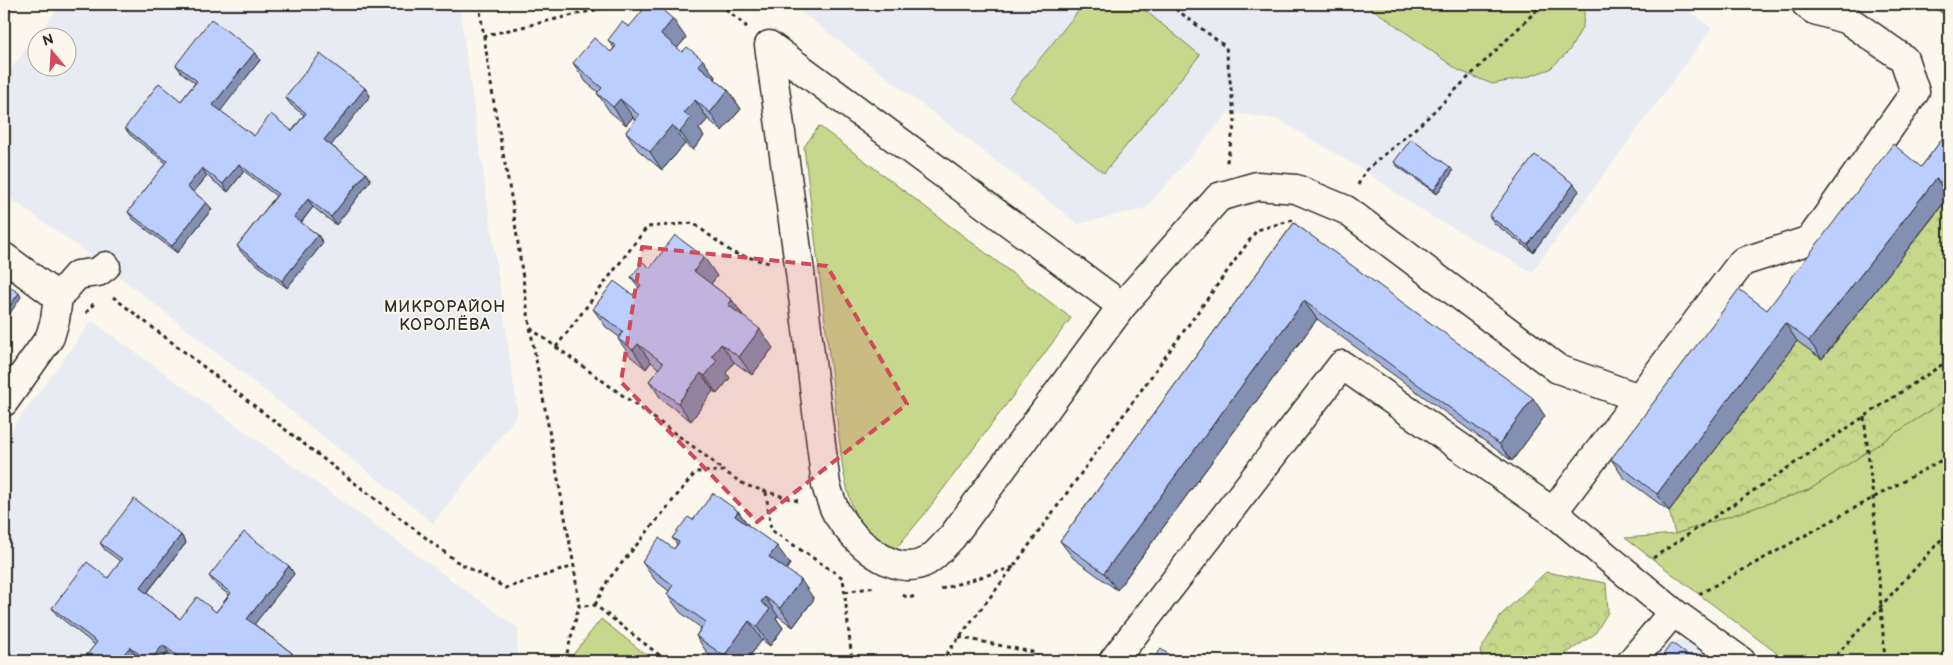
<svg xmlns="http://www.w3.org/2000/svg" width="1953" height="665" font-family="'Balsamiq Sans',sans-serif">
<defs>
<pattern id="forest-crowns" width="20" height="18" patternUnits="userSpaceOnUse" patternTransform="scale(1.25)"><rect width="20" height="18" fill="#c7d78b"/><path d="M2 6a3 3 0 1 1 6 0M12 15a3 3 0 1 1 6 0" fill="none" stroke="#abb978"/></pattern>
</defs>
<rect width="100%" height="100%" fill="#fbf7ec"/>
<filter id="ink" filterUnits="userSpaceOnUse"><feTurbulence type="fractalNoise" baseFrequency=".02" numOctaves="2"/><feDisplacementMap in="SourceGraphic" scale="10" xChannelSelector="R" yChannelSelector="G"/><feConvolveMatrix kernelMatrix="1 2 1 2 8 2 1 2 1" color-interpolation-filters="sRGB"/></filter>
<g filter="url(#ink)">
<g fill="#e8ebf1" fill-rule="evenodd">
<path d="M 61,4 L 459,4 L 518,414 L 433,523 L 106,266 L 4,194 L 4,78 ZM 38,38 L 68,38 L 68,68 L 38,68 Z"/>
<path d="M 791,4 L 1680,4 L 1712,28 L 1532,272 L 1421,210 L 1365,171 L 1279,120 L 1229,112 L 1146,208 L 1078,224 Z"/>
<path d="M 92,321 L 518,628 L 517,661 L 4,661 L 4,439 Z"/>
<path d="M 1689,639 L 1725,661 L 1647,661 L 1657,649 L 1673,641 Z"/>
</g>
<g fill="url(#forest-crowns)" stroke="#79815b">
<path d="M 1949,197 L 1949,398 L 1809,490 L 1675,534 L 1669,511 L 1797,341 L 1822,359 Z"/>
<path d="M 1546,572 L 1606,583 L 1608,612 L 1595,634 L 1555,661 L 1483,661 L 1480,651 L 1502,614 Z"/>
</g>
<g fill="#c7d78b" stroke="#79815b">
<path d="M 1084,4 L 1137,4 L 1200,55 L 1104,173 L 1009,97 Z"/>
<path d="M 1366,4 L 1585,4 L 1583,26 L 1569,51 L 1550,69 L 1524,78 L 1492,84 L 1458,70 Z"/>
<path d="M 819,126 L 1071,318 L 923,516 L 893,552 C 853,522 854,517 843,470 L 804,147 Z"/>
<path d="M 1949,398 L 1949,661 L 1787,661 L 1625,538 L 1675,534 L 1809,490 Z"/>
<path d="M 601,619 L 654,661 L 568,661 Z"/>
</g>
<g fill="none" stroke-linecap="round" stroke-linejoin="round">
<g stroke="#2b2b2b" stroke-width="31">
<g id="minor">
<path d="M 4,257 L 58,297 L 77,275 L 98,272 L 106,266"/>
<path d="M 1122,306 L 769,45 L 800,272 L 826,485 C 829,495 832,505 837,514 C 853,540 894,580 927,561 C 936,556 944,545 952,537 L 1122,306 L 1219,197 L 1257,186 L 1296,189 L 1346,210 L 1558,369 L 1639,398"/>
<path d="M 4,402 L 50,337 L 55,320 L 58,297"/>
<path d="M 1553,512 L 1673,612 L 1741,661"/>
<path d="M 1113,661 L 1342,365 L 1553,512 L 1742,262 L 1810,240 L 1915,92 L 1904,59 L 1848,20 L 1814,10 L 1806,4"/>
<path d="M 1632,661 L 1673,612"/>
</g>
</g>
<g stroke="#2b2b2b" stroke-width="3" stroke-dasharray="4 4" stroke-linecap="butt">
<path d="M 479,4 L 495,110 L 512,202 L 530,327 L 574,566 L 579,606 L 595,605 L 667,661"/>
<path d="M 720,4 L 747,27"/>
<path d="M 1169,4 L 1226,47 L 1235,122 L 1226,166"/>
<path d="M 483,36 L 621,4"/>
<path d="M 1358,185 L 1365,171 L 1424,121 L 1543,4"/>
<path d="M 113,297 L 456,561 L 506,588 L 574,566"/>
<path d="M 86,313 L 95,302"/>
<path d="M 530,328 L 556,347 L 647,227 L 693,223 L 733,253 L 769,263"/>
<path d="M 556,347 L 702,453 L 724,471"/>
<path d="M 1864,417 L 1873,497 L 1885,661"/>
<path d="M 766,492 L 771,530 L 843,578 L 852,661"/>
<path d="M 1653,558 L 1949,360"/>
<path d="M 941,589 L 1014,567"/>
<path d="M 845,592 L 875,587"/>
<path d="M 1699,594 L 1949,456"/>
<path d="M 903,595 L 908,598 L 916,596"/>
<path d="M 595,605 L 608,580 L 696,472 L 724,471 L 745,485 L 801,502"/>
<path d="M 959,637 L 1032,652 L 1043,661"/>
<path d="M 565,661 L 579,606"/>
<path d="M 941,661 L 1014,566 L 1257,230 L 1293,220"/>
<path d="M 1831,661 L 1949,531"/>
</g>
<use href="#minor" stroke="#fbf7ec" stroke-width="28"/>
</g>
<g fill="#a2b1da" stroke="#2b2b2b">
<path d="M 1930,4 L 1949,4 L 1949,18 Z"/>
<path d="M 629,27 L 686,38 L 677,48 L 716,78 L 715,79 L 728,90 L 741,109 L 722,131 L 708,119 L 699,129 L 704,136 L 693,150 L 685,144 L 662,170 L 638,150 L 626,132 L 635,120 L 633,117 L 626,125 L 610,112 L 597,93 L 598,92 L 586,82 L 573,63 L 611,52 L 614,48 L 608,40 Z"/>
<path d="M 255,52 L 260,60 L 220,111 L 254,136 L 292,131 L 304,115 L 291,105 L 285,97 L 365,88 L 370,96 L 331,145 L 371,180 L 336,225 L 313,207 L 301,223 L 318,235 L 323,243 L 287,288 L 242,253 L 237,246 L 276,196 L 244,171 L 228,192 L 207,176 L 194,192 L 212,209 L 177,253 L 133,219 L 128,212 L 166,163 L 130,135 L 125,128 L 181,101 L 195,83 L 181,72 L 176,65 Z"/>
<path d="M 1949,130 L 1949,197 L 1949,196 L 1822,359 L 1797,341 L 1669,511 L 1623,477 L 1611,459 L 1767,310 L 1921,167 Z"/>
<path d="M 1394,162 L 1453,171 L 1437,194 L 1397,166 Z"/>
<path d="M 1579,191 L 1533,252 L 1495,224 L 1489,216 Z"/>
<path d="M 1294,223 L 1545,416 L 1512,461 L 1317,319 L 1117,590 L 1073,558 L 1060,541 Z"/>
<path d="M 717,276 L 711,284 L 732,300 L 745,318 L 773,348 L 752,375 L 734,362 L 726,373 L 730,378 L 717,394 L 713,391 L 691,421 L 662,400 L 649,381 L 659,369 L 651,362 L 646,369 L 631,357 L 618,339 L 619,337 L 606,327 L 593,309 L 633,295 L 639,288 L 631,277 Z"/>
<path d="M 738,511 L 748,525 L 790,564 L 786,570 L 814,599 L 793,627 L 778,616 L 776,618 L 783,628 L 770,646 L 762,640 L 746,661 L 718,661 L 708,654 L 696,636 L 701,628 L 680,612 L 667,594 L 669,591 L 655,580 L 642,562 L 674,549 L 677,544 L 672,538 L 693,520 Z"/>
<path d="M 181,535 L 186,543 L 147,593 L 180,619 L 216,612 L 229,595 L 215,584 L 209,576 L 289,566 L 294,574 L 254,624 L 292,653 L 297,661 L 180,661 L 168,652 L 161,661 L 144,661 L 135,654 L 129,661 L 82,661 L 95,645 L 57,615 L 52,608 L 108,578 L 121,562 L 105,550 L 100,543 Z"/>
</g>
<g fill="#8490b2" stroke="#2b2b2b">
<path d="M 673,19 L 686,38 L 674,52 L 661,34 Z"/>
<path d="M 255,52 L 260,60 L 219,113 L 213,105 Z"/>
<path d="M 703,60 L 716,78 L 711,83 L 698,65 Z"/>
<path d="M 365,88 L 370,96 L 330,147 L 324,140 Z"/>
<path d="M 728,90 L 741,109 L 722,131 L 710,113 Z"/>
<path d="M 620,99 L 633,117 L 626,125 L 613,107 Z"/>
<path d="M 695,100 L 708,119 L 699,129 L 704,136 L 693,150 L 680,132 L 684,112 Z"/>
<path d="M 672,125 L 685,144 L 662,170 L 650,152 Z"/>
<path d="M 239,164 L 244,171 L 228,192 L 223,184 Z"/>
<path d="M 1450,167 L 1453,171 L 1437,194 L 1434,190 Z"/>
<path d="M 202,168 L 207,176 L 192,194 L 187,187 Z"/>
<path d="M 366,173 L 371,180 L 336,225 L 331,217 Z"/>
<path d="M 1936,179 L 1949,196 L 1822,359 L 1809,341 Z"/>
<path d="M 1574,184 L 1579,191 L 1533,252 L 1528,245 Z"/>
<path d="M 308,199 L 313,207 L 299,225 L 294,217 Z"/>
<path d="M 206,202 L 212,209 L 177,253 L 172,246 Z"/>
<path d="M 318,235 L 323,243 L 287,288 L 282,281 Z"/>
<path d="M 704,257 L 717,276 L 707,289 L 694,271 Z"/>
<path d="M 19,293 L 21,297 L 7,318 L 4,314 Z"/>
<path d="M 732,300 L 745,318 L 728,305 Z"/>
<path d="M 1304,301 L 1317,319 L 1117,590 L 1104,573 Z"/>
<path d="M 1785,323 L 1797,341 L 1669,511 L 1657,494 Z"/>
<path d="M 760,329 L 773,348 L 752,375 L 739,357 Z"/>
<path d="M 638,344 L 651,362 L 646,369 L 633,350 Z"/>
<path d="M 721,344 L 734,362 L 726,373 L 730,378 L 717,394 L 705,376 L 712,356 Z"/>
<path d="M 701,373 L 713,391 L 691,421 L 678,403 Z"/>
<path d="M 1533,398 L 1545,416 L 1512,461 L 1499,444 Z"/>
<path d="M 738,511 L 751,529 L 735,516 Z"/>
<path d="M 181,535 L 186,543 L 145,595 L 140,588 Z"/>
<path d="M 777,546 L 790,564 L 782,575 L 769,557 Z"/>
<path d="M 289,566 L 294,574 L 253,626 L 247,619 Z"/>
<path d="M 801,580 L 814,599 L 793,627 L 780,608 Z"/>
<path d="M 765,597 L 778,616 L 776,618 L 783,628 L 770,646 L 757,627 L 761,602 Z"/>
<path d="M 749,621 L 762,640 L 746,661 L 727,661 L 724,656 Z"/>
<path d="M 163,645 L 168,652 L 161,661 L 150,661 Z"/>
<path d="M 130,647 L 135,654 L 129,661 L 118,661 Z"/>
<path d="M 292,653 L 297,661 L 286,661 Z"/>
</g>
<g fill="#bccefe" stroke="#2b2b2b">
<path d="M 648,4 L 655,4 L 673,19 L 661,34 L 682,52 L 687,47 L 703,60 L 698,65 L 728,90 L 710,113 L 695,100 L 684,112 L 691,118 L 680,132 L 672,125 L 650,152 L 626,132 L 639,115 L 620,99 L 613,107 L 597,93 L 602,88 L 573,63 L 594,38 L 611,52 L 616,46 L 608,40 L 622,22 L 629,27 Z"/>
<path d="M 1941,4 L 1949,4 L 1949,10 Z"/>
<path d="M 211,19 L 255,52 L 213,105 L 254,136 L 271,114 L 292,131 L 306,113 L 285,97 L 320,54 L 365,88 L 324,140 L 366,173 L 331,217 L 308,199 L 294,217 L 318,235 L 282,281 L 237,246 L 278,194 L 239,164 L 223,184 L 202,168 L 187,187 L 206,202 L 172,246 L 128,212 L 167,161 L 125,128 L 159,83 L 181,101 L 197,81 L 176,65 Z"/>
<path d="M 1949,130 L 1949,188 L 1936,179 L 1809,341 L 1785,323 L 1657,494 L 1611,459 L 1739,289 L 1767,310 L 1893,144 L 1921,167 Z"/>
<path d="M 1411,139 L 1450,167 L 1434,190 L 1394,162 Z"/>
<path d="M 1535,155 L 1574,184 L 1528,245 L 1489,216 Z"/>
<path d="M 1294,223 L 1533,398 L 1499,444 L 1304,301 L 1104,573 L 1060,541 Z"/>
<path d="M 675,235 L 704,257 L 694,271 L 732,300 L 728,305 L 760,329 L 739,357 L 721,344 L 712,356 L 717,360 L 705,376 L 701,373 L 678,403 L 649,381 L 663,363 L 638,344 L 633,350 L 618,339 L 623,332 L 593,309 L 614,281 L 633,295 L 641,285 L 631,277 L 643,262 L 650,268 Z"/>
<path d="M 4,283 L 19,293 L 4,314 Z"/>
<path d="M 713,493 L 738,511 L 735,516 L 777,546 L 769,557 L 801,580 L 780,608 L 765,597 L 761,602 L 770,609 L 757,627 L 749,621 L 724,656 L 696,636 L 706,622 L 667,594 L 673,585 L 642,562 L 659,538 L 674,549 L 679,542 L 672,538 L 688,517 L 693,520 Z"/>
<path d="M 134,499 L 181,535 L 140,588 L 180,619 L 197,597 L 216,612 L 231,593 L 209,576 L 244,532 L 289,566 L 247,619 L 292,653 L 286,661 L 184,661 L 163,645 L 150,661 L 148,661 L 130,647 L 118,661 L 82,661 L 97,642 L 52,608 L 87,562 L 108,578 L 122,559 L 100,543 Z"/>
<path d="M 1672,643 L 1696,661 L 1658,661 Z"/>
<path d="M 1161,649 L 1178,661 L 1152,661 Z"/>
</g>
</g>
<path fill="#d1495b" fill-opacity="0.2" stroke="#d1495b" stroke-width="4" stroke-dasharray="10 6" stroke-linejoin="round" d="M 642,247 L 827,266 L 907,404 L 757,522 L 621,382 Z"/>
<g text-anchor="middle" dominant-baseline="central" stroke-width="4" stroke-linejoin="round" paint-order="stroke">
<g font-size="16" letter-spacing="1" fill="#2b2b2b" stroke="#fbf7ec">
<text x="445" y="307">МИКРОРАЙОН<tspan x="445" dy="18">КОРОЛЁВА</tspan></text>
</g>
</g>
<rect width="1953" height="665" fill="none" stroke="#fbf7ec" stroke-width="20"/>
<rect x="10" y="10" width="1933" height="645" fill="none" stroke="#2b2b2b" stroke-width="2" filter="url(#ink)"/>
<g transform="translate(52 52) rotate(342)"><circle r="24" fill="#fbf7ec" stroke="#a8a59f"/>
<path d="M0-4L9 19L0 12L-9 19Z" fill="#d1495b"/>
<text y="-8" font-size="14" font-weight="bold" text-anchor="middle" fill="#2b2b2b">N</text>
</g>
</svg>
